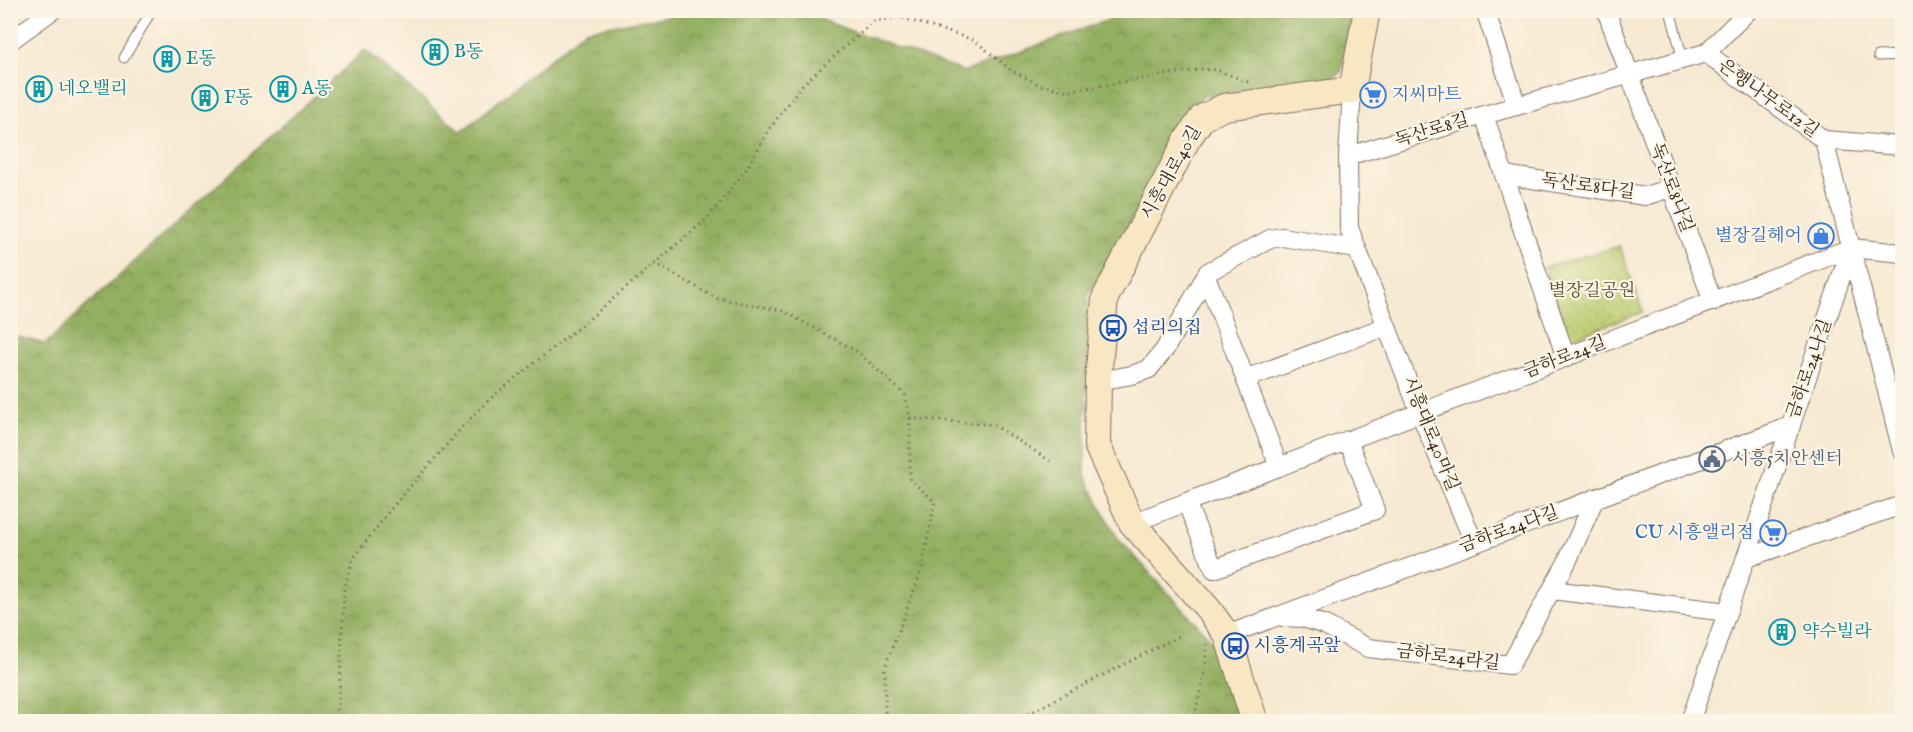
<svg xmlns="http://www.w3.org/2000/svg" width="1913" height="732" font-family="'IM FELL English','Noto Serif KR',serif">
<defs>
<pattern id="forest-crowns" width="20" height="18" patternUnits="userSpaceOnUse" patternTransform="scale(1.5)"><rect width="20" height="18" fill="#93af61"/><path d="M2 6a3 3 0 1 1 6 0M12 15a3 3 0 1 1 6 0" fill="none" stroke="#798f4f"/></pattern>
<pattern id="park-dots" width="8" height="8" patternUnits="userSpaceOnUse" patternTransform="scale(1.5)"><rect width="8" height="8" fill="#bacb6e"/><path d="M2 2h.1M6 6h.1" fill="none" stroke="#a1ae5f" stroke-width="1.8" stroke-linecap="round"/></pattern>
</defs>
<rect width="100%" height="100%" fill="#fcf5e5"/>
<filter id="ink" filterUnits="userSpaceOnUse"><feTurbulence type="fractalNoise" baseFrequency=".0167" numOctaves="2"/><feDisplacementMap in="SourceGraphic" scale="12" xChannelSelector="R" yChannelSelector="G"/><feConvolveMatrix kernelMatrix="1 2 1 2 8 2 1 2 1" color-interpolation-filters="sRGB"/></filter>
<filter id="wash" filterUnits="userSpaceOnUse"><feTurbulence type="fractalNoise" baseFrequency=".008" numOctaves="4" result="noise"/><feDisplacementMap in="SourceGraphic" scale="24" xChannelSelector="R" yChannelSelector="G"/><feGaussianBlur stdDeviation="1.35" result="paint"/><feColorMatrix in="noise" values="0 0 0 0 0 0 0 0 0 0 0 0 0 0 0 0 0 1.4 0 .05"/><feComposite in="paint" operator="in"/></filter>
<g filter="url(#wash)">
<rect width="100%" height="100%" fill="#f7e9d2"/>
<path fill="url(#forest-crowns)" stroke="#676c40" stroke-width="1.5" d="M 699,11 L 797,11 L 964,72 L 1133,11 L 1353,11 L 1341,72 L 1331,79 L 1203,96 L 1088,295 L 1085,476 L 1117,537 L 1215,644 L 1244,721 L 11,722 L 11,335 L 45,344 L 365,50 L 461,132 L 585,30 Z"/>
<path fill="url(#park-dots)" stroke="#7a7a46" stroke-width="1.5" d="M 1620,246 L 1643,312 L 1569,339 L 1545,267 Z"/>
</g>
<g filter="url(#ink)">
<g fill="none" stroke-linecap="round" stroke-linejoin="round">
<g stroke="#7d6d5d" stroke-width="11">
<g id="lane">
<path d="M 1670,10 L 1683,60"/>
<path d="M 1878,56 L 1902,55"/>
<path d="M 124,58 L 152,10"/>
</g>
</g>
<g stroke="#7d6d5d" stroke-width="20">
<g id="street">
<path d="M 1485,10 L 1517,106"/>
<path d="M 1606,10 L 1713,302"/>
<path d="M 10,41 L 53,10"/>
<path d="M 1706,53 L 1824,140 L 1902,146"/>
<path d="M 1352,90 L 1348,156 L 1349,228 L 1420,413 L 1474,543"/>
<path d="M 1484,115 L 1566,358"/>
<path d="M 1824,140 L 1902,451"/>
<path d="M 1348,156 L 1484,115 L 1706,53 L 1749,10"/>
<path d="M 1504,175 L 1645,196 L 1671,188"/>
<path d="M 1206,276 L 1279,467"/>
<path d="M 1245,379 L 1387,326"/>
<path d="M 1098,381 L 1132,375 L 1149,369 L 1165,349 L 1208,272 L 1270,239 L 1282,237 L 1357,249"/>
<path d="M 1186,502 L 1214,569 L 1375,510 L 1348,440"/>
<path d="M 1132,523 L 1851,248 L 1902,253"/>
<path d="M 1746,558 L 1902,505"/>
<path d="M 1552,590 L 1727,612"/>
<path d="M 1282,617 L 1303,618 L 1325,625 L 1368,648 L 1510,665 L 1567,562 L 1595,498"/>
<path d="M 1227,635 L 1791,426"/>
<path d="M 1690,722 L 1851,248"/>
</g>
</g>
<g stroke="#7d6d5d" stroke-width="28">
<path id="secondary" d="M 1255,722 L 1227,635 L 1209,610 L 1132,523 L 1097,445 L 1098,381 L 1105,298 L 1187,140 L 1202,118 L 1224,107 L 1352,90 L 1367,10"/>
</g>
<g stroke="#7d6d5d" stroke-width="3" stroke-dasharray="1.5 4.5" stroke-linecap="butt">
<path d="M 654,263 L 716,298 L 783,311 L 858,352 L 905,395 L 910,418 L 910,479 L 935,502 L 921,572 L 885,667 L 885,722"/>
<path d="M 910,418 L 994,425 L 1050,461"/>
<path d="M 334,722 L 339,700 L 344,589 L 353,559 L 389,511 L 464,425 L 491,398 L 600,310 L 708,218 L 745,171 L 770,128 L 800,87 L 874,21 L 899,17 L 974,40 L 1011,70 L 1040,85 L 1068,91 L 1202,69 L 1217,70 L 1248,82"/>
<path d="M 1012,722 L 1179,636"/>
<path d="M 1193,722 L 1205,672 L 1207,642"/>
</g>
<use href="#lane" stroke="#fff" stroke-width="9"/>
<use href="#street" stroke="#fff" stroke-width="18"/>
<use href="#secondary" stroke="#f9e7c3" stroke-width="26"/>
</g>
</g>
<defs>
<g id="building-ring" transform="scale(1.35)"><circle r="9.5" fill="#fcf5e5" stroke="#0f9aa8" stroke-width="1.5"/><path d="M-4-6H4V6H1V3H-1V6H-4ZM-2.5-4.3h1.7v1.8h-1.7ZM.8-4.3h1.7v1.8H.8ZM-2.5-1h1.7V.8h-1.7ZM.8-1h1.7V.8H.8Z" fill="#0f9aa8"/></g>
<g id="supermarket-ring" transform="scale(1.35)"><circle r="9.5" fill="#fcf5e5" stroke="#3f7fe0" stroke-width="1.5"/><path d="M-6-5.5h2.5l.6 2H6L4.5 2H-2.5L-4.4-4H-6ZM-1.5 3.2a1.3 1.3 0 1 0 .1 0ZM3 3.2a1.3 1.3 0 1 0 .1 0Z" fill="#3f7fe0"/></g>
<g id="shop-ring" transform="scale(1.35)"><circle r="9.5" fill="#fcf5e5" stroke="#3f7fe0" stroke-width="1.5"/><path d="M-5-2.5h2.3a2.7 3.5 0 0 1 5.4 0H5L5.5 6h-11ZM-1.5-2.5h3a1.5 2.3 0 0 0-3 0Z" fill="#3f7fe0"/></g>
<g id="bus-ring" transform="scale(1.35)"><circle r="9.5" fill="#fcf5e5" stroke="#1a4fb4" stroke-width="1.5"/><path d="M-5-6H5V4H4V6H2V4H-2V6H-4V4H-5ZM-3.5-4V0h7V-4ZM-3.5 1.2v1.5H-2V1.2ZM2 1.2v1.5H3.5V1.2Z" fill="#1a4fb4"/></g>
<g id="civic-ring" transform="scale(1.35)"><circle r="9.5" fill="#fcf5e5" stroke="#5c6f8a" stroke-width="1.5"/><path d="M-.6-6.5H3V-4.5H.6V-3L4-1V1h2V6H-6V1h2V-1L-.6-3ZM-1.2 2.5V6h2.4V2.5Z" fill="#5c6f8a"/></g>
</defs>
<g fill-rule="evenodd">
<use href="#building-ring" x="435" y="52"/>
<use href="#building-ring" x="167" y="59"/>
<use href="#building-ring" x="39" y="89"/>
<use href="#building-ring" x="283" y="89"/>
<use href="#supermarket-ring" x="1373" y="95"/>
<use href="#building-ring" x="205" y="98"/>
<use href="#shop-ring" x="1821" y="236"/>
<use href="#bus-ring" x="1113" y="328"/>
<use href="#civic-ring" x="1712" y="459"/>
<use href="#supermarket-ring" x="1773" y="533"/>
<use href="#building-ring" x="1782" y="632"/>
<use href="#bus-ring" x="1235" y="646"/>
</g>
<g text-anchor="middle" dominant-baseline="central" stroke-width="4.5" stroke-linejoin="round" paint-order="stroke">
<g font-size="18" fill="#0d838f" stroke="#fcf5e5" text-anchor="start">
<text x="454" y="52">B동</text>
<text x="186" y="59">E동</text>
<text x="58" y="89">네오밸리</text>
<text x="302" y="89">A동</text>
<text x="224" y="98">F동</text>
<text x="1802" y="632">약수빌라</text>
</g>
<g font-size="18" fill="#366cbe" stroke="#fcf5e5" text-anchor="end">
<text x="1392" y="95" text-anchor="start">지씨마트</text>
<text x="1802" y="236">별장길헤어</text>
<text x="1754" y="533">CU 시흥앨리점</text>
</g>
<g font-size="18" fill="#3b2a1e" stroke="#fcf5e5">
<text transform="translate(1768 99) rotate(36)">은행나무로12길</text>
<text transform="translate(1432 131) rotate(-17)">독산로8길</text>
<text transform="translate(1172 173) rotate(-61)">시흥대로40길</text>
<text transform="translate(1588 187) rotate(8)">독산로8다길</text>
<text transform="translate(1671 188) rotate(70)">독산로8나길</text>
<text transform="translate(1565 358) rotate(-21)">금하로24길</text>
<text transform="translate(1810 369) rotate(-71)">금하로24나길</text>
<text transform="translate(1430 434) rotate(68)">시흥대로40마길</text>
<text transform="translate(1509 530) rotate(-20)">금하로24다길</text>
<text transform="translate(1448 658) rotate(7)">금하로24라길</text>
</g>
<g font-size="18" fill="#5b5232" stroke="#fcf5e5">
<text x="1592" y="291">별장길공원</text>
</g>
<g font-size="18" fill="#164399" stroke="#fcf5e5" text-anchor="start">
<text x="1132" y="328">섭리의집</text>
<text x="1254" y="646">시흥계곡앞</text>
</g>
<g font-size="18" fill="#4e5e75" stroke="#fcf5e5" text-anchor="start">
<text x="1732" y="459">시흥5치안센터</text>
</g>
</g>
<rect width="1913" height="732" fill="none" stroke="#fcf5e5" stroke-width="36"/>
</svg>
